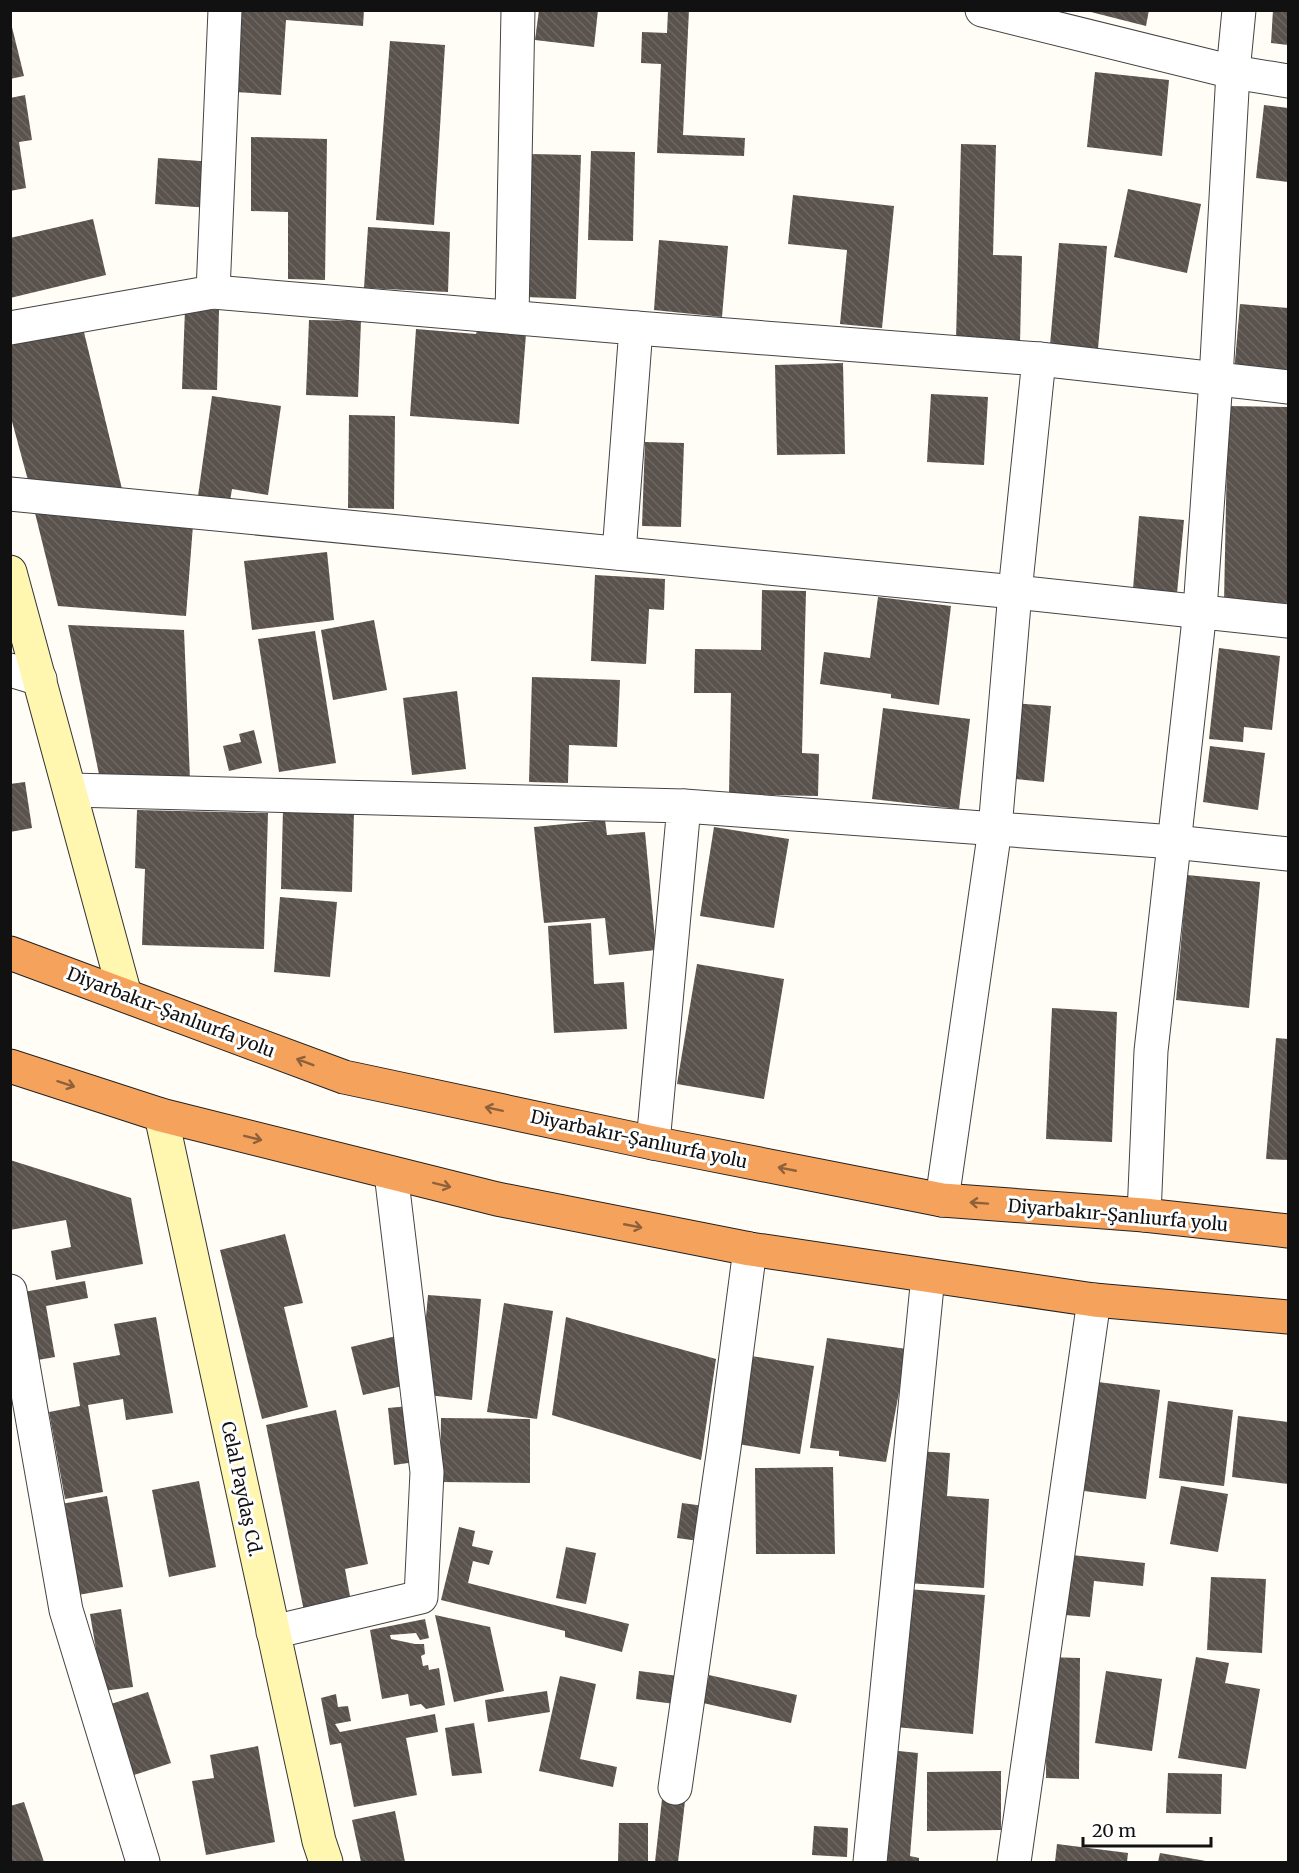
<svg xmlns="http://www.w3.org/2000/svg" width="1299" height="1873" font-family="Merriweather,serif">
<defs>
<pattern id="building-back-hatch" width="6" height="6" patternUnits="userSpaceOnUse" patternTransform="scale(1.5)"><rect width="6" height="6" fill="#5a524d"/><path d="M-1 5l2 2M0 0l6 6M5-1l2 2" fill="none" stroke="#6d6662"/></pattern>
</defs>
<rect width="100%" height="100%" fill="#fffdf5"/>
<g fill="url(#building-back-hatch)">
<path d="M 240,10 L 364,10 L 363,26 L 286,20 L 281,95 L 235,92 Z"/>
<path d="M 539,10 L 598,10 L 594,47 L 535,40 Z"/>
<path d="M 668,10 L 689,10 L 683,135 L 745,138 L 744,156 L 657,153 L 661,64 L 641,63 L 642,32 L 667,33 Z"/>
<path d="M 1083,10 L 1149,10 L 1146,26 Z"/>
<path d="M 1273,10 L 1288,10 L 1288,45 L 1271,43 Z"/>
<path d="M 10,19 L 24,76 L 10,79 Z"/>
<path d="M 390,41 L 445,45 L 434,225 L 376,220 Z"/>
<path d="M 1095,72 L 1169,80 L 1162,156 L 1087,147 Z"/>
<path d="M 25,95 L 32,140 L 19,142 L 26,188 L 10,191 L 10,98 Z"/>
<path d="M 1264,105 L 1288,108 L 1288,182 L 1256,178 Z"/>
<path d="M 251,137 L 327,139 L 325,280 L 288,279 L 288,212 L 251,211 Z"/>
<path d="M 961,144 L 996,145 L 993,255 L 1022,256 L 1020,343 L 956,341 Z"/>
<path d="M 591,151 L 635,152 L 633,241 L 588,240 Z"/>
<path d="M 529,154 L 581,155 L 576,299 L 525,297 Z"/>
<path d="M 158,158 L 214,162 L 210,208 L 155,204 Z"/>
<path d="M 1128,189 L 1201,204 L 1187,273 L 1114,257 Z"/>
<path d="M 793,195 L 894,206 L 882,328 L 840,324 L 847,250 L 788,244 Z"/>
<path d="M 93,219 L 106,275 L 10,298 L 10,238 Z"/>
<path d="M 368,227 L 450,232 L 448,292 L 364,288 Z"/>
<path d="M 659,240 L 728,246 L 722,317 L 654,310 Z"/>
<path d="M 1059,243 L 1107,246 L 1098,349 L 1050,345 Z"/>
<path d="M 1240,304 L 1288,308 L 1288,378 L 1234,373 Z"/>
<path d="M 185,309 L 219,310 L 217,390 L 182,389 Z"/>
<path d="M 309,320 L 361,321 L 358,397 L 306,395 Z"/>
<path d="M 82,324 L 122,489 L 29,484 L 10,414 L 10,340 Z"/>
<path d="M 416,329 L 476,334 L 477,331 L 526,334 L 519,424 L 410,416 Z"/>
<path d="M 843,363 L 845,454 L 777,455 L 775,365 Z"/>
<path d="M 931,394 L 988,397 L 984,465 L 927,462 Z"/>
<path d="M 212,396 L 281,406 L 268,495 L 232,489 L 230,501 L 198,496 Z"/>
<path d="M 1228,406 L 1288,407 L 1288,603 L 1224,602 Z"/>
<path d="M 349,415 L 395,416 L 394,509 L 348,508 Z"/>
<path d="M 645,442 L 684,443 L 681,527 L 642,526 Z"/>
<path d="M 35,513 L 193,525 L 186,616 L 58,606 Z"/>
<path d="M 1139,516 L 1184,520 L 1177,593 L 1133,589 Z"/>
<path d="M 327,552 L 334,620 L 252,630 L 244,561 Z"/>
<path d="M 595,575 L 665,579 L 664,610 L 649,609 L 646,664 L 591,661 Z"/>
<path d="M 762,590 L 806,591 L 802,753 L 819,754 L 818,796 L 729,794 L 731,693 L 694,693 L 695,649 L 761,650 Z"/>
<path d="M 878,597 L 951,606 L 939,705 L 891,698 L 891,694 L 820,684 L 824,652 L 870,658 Z"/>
<path d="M 374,620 L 387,690 L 333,700 L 321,630 Z"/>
<path d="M 68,625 L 184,630 L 190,780 L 100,779 Z"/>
<path d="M 315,631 L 336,763 L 279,772 L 258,639 Z"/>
<path d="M 1219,648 L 1280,656 L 1272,730 L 1244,727 L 1243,742 L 1209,739 Z"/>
<path d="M 532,677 L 620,680 L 617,747 L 569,745 L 568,783 L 529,782 Z"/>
<path d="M 457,691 L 466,769 L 412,775 L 403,698 Z"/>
<path d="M 1013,703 L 1051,706 L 1044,782 L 1006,778 Z"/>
<path d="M 883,708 L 970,719 L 959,809 L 872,799 Z"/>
<path d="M 254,730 L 262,763 L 229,771 L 223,746 L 241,742 L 239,734 Z"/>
<path d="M 1210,746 L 1265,753 L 1258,810 L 1203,802 Z"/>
<path d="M 25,782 L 32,828 L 10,832 L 10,784 Z"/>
<path d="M 283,809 L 354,811 L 352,892 L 281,889 Z"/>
<path d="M 137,810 L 268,813 L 264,949 L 142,945 L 145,869 L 135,868 Z"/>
<path d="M 605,820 L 607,835 L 645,832 L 656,950 L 609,955 L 605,918 L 544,923 L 534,827 Z"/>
<path d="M 714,827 L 789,839 L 774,928 L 700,916 Z"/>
<path d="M 1187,875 L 1260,882 L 1249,1008 L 1176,1000 Z"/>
<path d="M 280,897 L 337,902 L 330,977 L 274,972 Z"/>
<path d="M 591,923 L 594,984 L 624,982 L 627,1029 L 554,1033 L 548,926 Z"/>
<path d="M 697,964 L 784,979 L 764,1099 L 677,1084 Z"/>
<path d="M 1052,1008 L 1117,1012 L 1112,1142 L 1046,1139 Z"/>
<path d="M 1276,1038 L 1288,1039 L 1288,1160 L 1266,1159 Z"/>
<path d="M 10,1160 L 131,1198 L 143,1264 L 56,1280 L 51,1251 L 71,1247 L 66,1220 L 10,1230 Z"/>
<path d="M 285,1234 L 303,1303 L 284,1307 L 308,1407 L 262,1419 L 220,1250 Z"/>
<path d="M 85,1281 L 88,1298 L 46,1306 L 55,1357 L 32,1361 L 18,1293 Z"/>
<path d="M 428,1295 L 481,1299 L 472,1400 L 419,1394 Z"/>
<path d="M 504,1303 L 553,1311 L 537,1419 L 487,1412 Z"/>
<path d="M 156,1317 L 173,1413 L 126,1420 L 123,1399 L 88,1405 L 103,1492 L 65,1499 L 49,1412 L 80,1406 L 73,1363 L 120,1355 L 114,1324 Z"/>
<path d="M 566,1317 L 716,1359 L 701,1460 L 552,1415 Z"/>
<path d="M 396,1336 L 407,1385 L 363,1395 L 351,1347 Z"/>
<path d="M 827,1338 L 907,1349 L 886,1462 L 839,1456 L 839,1451 L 810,1448 Z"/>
<path d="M 745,1355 L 814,1366 L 800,1454 L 731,1443 Z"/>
<path d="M 1098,1382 L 1160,1390 L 1146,1499 L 1084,1491 Z"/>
<path d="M 1168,1401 L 1233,1410 L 1224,1486 L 1159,1478 Z"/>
<path d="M 409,1406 L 415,1462 L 394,1465 L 388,1408 Z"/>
<path d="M 336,1410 L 368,1564 L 345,1569 L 352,1607 L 305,1616 L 266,1425 Z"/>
<path d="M 1238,1416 L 1288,1422 L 1288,1484 L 1232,1477 Z"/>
<path d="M 441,1418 L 530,1419 L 530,1483 L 440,1482 Z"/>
<path d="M 915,1451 L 950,1453 L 947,1496 L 989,1499 L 984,1588 L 907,1583 Z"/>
<path d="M 833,1467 L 835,1554 L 756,1554 L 755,1468 Z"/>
<path d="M 199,1481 L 216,1567 L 169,1577 L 152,1490 Z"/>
<path d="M 1181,1486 L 1228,1494 L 1218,1552 L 1170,1544 Z"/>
<path d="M 107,1496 L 123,1587 L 78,1595 L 61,1504 Z"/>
<path d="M 682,1503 L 704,1506 L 699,1541 L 677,1538 Z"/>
<path d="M 459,1527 L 475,1531 L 472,1546 L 493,1551 L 489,1565 L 473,1561 L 468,1583 L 629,1624 L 622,1652 L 565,1637 L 565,1631 L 441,1600 Z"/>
<path d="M 566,1547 L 596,1553 L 586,1604 L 556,1598 Z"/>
<path d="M 1072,1555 L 1145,1563 L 1143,1586 L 1094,1581 L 1090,1617 L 1065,1615 Z"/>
<path d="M 1211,1577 L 1266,1579 L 1262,1653 L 1207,1650 Z"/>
<path d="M 907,1589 L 985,1595 L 973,1734 L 895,1727 Z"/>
<path d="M 121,1609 L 133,1687 L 103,1691 L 90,1614 Z"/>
<path d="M 435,1615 L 490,1627 L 504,1691 L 454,1702 Z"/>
<path d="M 425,1619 L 429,1638 L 420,1640 L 416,1633 L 390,1635 L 391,1639 L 415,1644 L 424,1644 L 425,1654 L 421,1656 L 423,1666 L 428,1665 L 429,1670 L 439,1668 L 445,1705 L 426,1709 L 421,1704 L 410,1706 L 408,1694 L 382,1699 L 370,1630 Z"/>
<path d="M 1047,1657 L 1080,1658 L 1079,1779 L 1046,1778 Z"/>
<path d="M 1196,1657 L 1229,1663 L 1225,1683 L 1260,1689 L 1246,1769 L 1178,1758 Z"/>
<path d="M 639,1671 L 678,1676 L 675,1704 L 636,1699 Z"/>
<path d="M 1106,1671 L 1162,1679 L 1152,1751 L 1095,1743 Z"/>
<path d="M 709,1675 L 797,1695 L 791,1723 L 703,1703 Z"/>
<path d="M 560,1676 L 596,1684 L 580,1759 L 617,1767 L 613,1787 L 539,1771 Z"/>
<path d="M 547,1691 L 550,1712 L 488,1722 L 485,1700 Z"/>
<path d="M 148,1692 L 171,1763 L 131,1776 L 108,1705 Z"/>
<path d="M 336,1694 L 338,1707 L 348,1706 L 351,1721 L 335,1724 L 340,1732 L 435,1714 L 438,1732 L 406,1738 L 417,1795 L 354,1807 L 341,1743 L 330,1745 L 321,1698 Z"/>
<path d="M 474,1723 L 482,1773 L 452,1776 L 445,1728 Z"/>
<path d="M 258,1746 L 275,1842 L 206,1855 L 192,1781 L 214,1778 L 210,1755 Z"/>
<path d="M 889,1750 L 918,1753 L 910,1856 L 919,1858 L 919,1862 L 880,1862 Z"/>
<path d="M 1001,1771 L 1001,1830 L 927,1831 L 927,1772 Z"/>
<path d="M 1168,1773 L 1222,1774 L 1221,1814 L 1166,1813 Z"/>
<path d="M 662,1799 L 685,1801 L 678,1862 L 655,1862 Z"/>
<path d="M 24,1802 L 44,1862 L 10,1862 L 10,1806 Z"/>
<path d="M 395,1811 L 405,1862 L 361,1862 L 352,1820 Z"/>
<path d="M 619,1823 L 648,1823 L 648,1862 L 618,1862 Z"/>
<path d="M 814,1826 L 848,1828 L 847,1857 L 812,1855 Z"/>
<path d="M 1057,1844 L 1128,1853 L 1127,1862 L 1055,1862 Z"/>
<path d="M 1160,1853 L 1206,1861 L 1206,1862 L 1158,1862 Z"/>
</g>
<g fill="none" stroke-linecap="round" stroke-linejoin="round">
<g stroke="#444" stroke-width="35">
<g id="street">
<path d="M 982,10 L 1233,72 L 1288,81"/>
<path d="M 213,292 L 225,10"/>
<path d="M 512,317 L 518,10"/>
<path d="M 10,328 L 213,292 L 636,328 L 619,553"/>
<path d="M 636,328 L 1039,359 L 1288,387"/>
<path d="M 10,494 L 1015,592 L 1288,621"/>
<path d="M 10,670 L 40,679"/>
<path d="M 71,790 L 684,806 L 653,1143"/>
<path d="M 684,806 L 1174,842 L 1288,854"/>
<path d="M 942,1200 L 995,829 L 1015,592 L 1039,359"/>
<path d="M 1144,1215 L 1151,1051 L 1200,610 L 1216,379 L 1233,72 L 1239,10"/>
<path d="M 10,1291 L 66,1610 L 143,1862"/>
<path d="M 273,1632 L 421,1597 L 427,1472 L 391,1173"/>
<path d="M 675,1788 L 724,1448 L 750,1249"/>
<path d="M 870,1862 L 928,1276"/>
<path d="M 1014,1862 L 1094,1300"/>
</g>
</g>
<g stroke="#333" stroke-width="35">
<g id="secondary">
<path d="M 10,572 L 125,995"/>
<path d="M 161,1115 L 319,1841 L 326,1862"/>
</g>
</g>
<g stroke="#222" stroke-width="35">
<g id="highway">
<path d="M 10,953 L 344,1077 L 653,1143 L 942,1200 L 1144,1215 L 1288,1231"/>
<path d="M 10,1066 L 161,1115 L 497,1199 L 750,1249 L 1094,1300 L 1288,1317"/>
</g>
</g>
<use href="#street" stroke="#fff" stroke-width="33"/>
<use href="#secondary" stroke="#fff6b0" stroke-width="33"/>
<use href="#highway" stroke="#f5a25d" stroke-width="33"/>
</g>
<defs><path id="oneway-shaft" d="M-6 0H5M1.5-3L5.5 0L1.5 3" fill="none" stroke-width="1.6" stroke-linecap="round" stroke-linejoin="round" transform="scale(1.5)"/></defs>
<g stroke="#8e613b">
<use href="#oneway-shaft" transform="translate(305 1062) rotate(-159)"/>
<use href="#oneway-shaft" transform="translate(66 1084) rotate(18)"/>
<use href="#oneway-shaft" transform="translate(494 1109) rotate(-168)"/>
<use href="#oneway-shaft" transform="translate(253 1138) rotate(14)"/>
<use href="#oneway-shaft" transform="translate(787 1169) rotate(-169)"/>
<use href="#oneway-shaft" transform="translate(442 1185) rotate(14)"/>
<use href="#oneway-shaft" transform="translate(979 1203) rotate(-176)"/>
<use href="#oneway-shaft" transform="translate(633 1226) rotate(11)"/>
</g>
<g text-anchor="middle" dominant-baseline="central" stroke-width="6" stroke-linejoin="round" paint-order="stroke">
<g font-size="18" fill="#111" stroke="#fff">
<text transform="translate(171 1012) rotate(21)">Diyarbakır-Şanlıurfa yolu</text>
<text transform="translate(639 1139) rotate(12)">Diyarbakır-Şanlıurfa yolu</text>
<text transform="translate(1118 1215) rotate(5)">Diyarbakır-Şanlıurfa yolu</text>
<text transform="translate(242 1489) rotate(78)">Celal Paydaş Cd.</text>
</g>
</g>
<rect width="1299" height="1873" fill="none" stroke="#111111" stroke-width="24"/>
<path d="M1083 1837v9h128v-9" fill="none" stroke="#111111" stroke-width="3"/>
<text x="1092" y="1837" font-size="18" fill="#111111" stroke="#ffffff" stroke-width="4.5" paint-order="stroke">20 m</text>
</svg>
